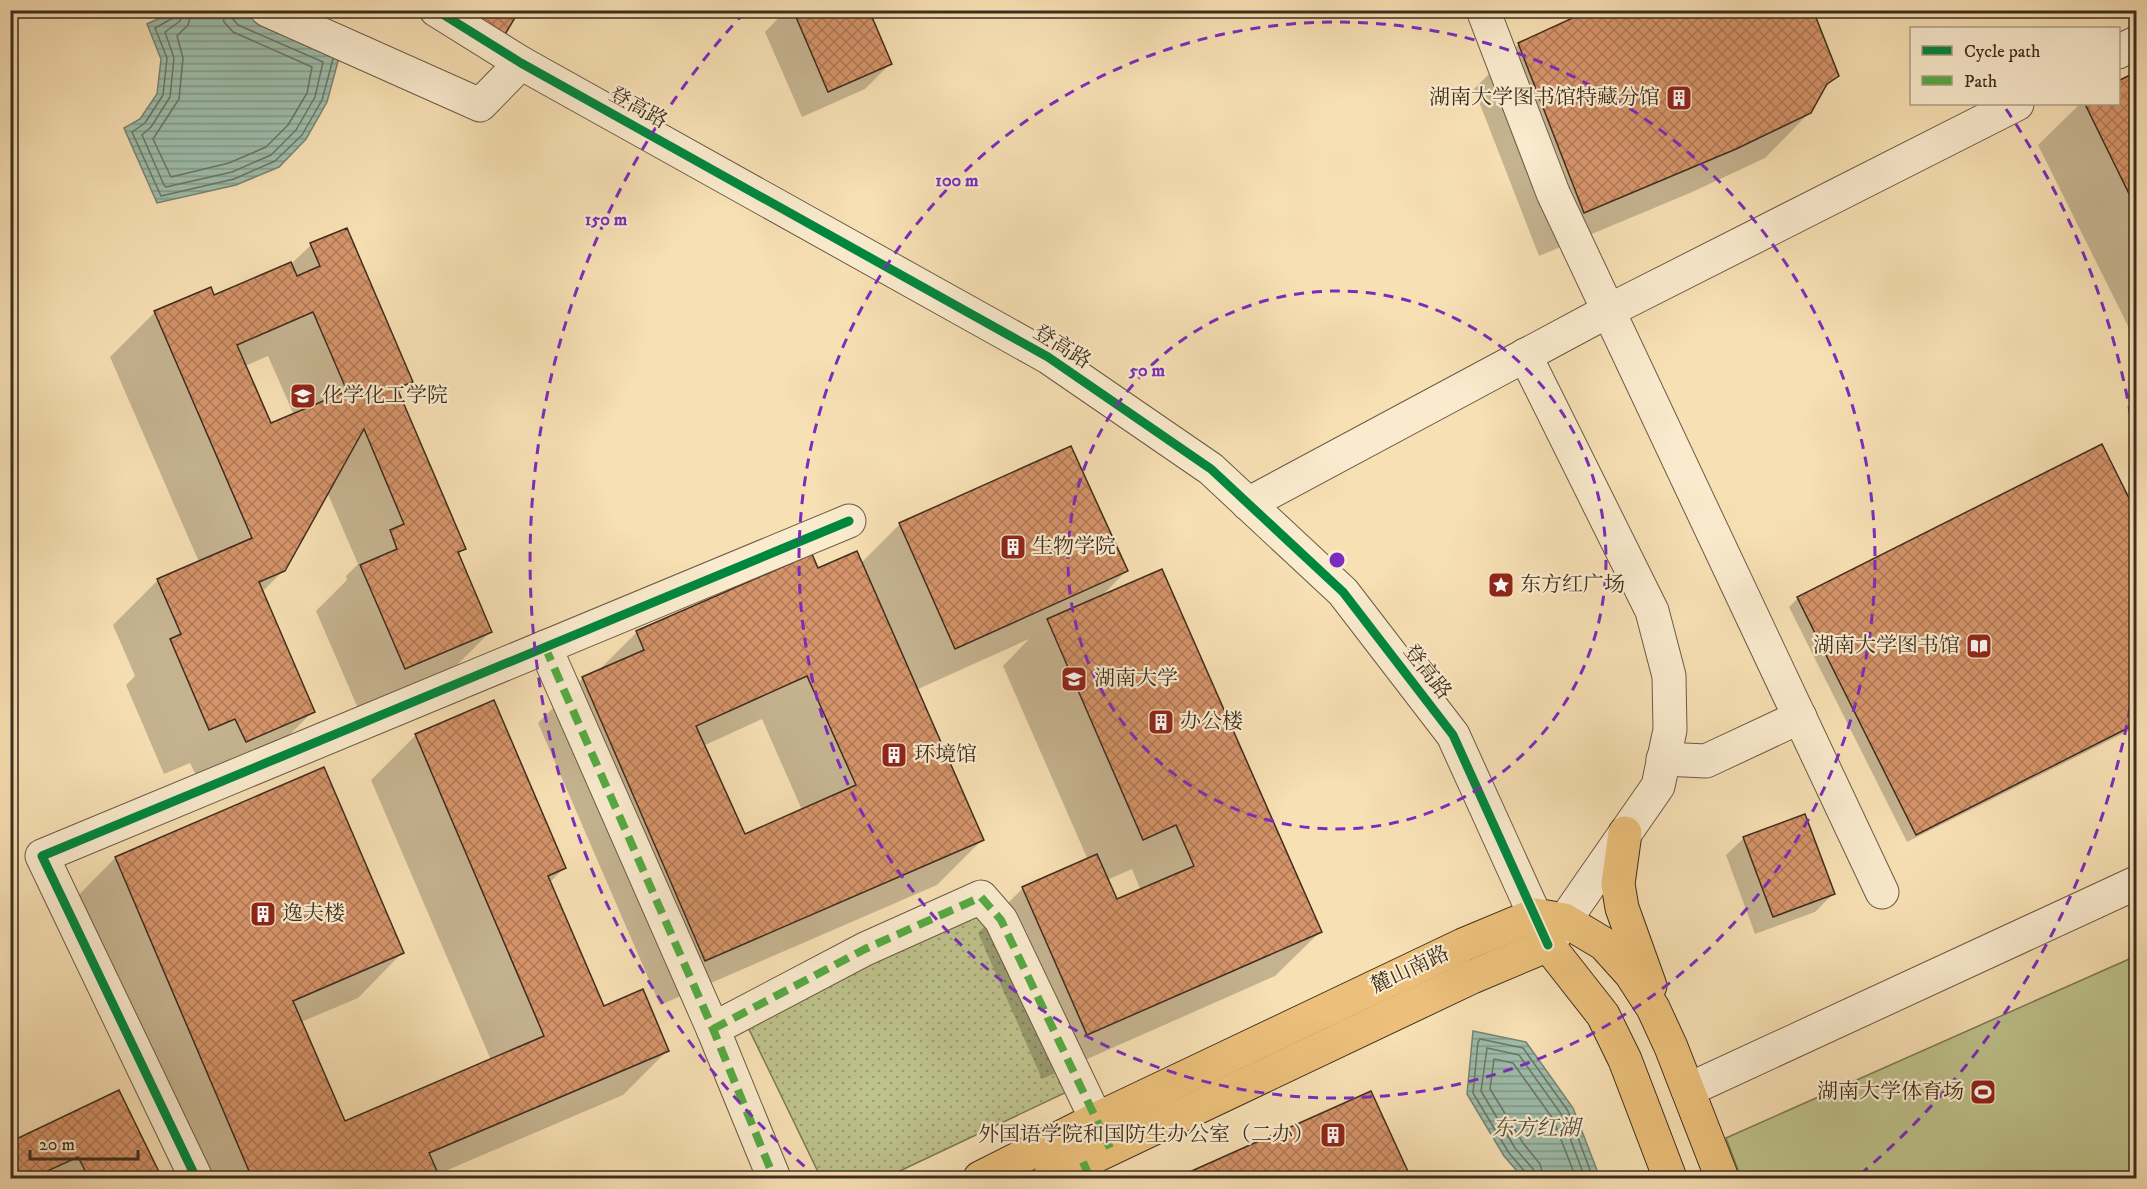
<svg xmlns="http://www.w3.org/2000/svg" width="2147" height="1189" font-family="'IM FELL DW Pica','Noto Serif SC',serif">
<defs>
<pattern id="grass-dots" width="8" height="8" patternUnits="userSpaceOnUse" patternTransform="scale(1.5)"><rect width="8" height="8" fill="#bec28c"/><path d="M2 2h.1M6 6h.1" fill="none" stroke="#9c9e72" stroke-width="1.8" stroke-linecap="round"/></pattern>
<pattern id="water-rules" width="6" height="5" patternUnits="userSpaceOnUse" patternTransform="scale(1.5)"><rect width="6" height="5" fill="#9dbdab"/><path d="M0 2.5h6" fill="none" stroke="#819a8b"/></pattern>
<pattern id="building-cross-hatch" width="8" height="8" patternUnits="userSpaceOnUse" patternTransform="scale(1.5)"><rect width="8" height="8" fill="#d6946a"/><path d="M0 0l8 8M0 8l8-8" fill="none" stroke="#af7957"/></pattern>
</defs>
<rect width="100%" height="100%" fill="#f7e0b4"/>
<filter id="stains"><feTurbulence type="fractalNoise" baseFrequency=".00333" numOctaves="4"/><feColorMatrix values="0 0 0 0 .2 0 0 0 0 .09 0 0 0 0 .02 0 0 0 .5 -.17"/></filter>
<radialGradient id="worn" r=".72"><stop offset=".6" stop-color="#630" stop-opacity="0"/><stop offset="1" stop-color="#630" stop-opacity=".3"/></radialGradient>
<path fill="url(#grass-dots)" stroke="#7e7855" stroke-width="1.5" d="M 984,907 L 1071,1090 L 885,1178 L 821,1178 L 745,1021 Z"/>
<path fill="#bec28c" stroke="#7e7855" stroke-width="1.5" d="M 2136,956 L 2136,1178 L 1741,1178 L 1726,1138 Z"/>
<g fill="url(#water-rules)" stroke="#778373" stroke-width="1.5">
<path d="M 175,11 L 239,11 L 340,54 L 327,102 L 306,139 L 279,167 L 236,185 L 157,203 L 124,128 L 140,119 L 157,94 L 161,59 L 147,24 Z"/>
<path d="M 1473,1031 L 1526,1042 L 1573,1108 L 1600,1178 L 1523,1178 L 1504,1156 L 1467,1094 Z"/>
</g>
<g fill="#0003" fill-rule="evenodd">
<path d="M 786,10 L 867,10 L 890,64 L 865,89 L 802,117 L 765,32 Z"/>
<path d="M 1519,44 L 1837,76 L 1821,92 L 1810,112 L 1765,158 L 1690,193 L 1539,256 L 1474,89 Z"/>
<path d="M 2136,74 L 2136,342 L 2038,145 L 2080,104 L 2118,104 L 2118,83 Z"/>
<path d="M 311,245 L 411,381 L 398,394 L 464,549 L 458,555 L 491,631 L 446,676 L 360,713 L 316,611 L 347,580 L 346,576 L 358,564 L 327,492 L 284,570 L 262,592 L 313,711 L 269,756 L 201,785 L 190,763 L 164,774 L 126,685 L 135,676 L 113,625 L 158,580 L 199,562 L 110,357 L 155,312 L 213,296 L 290,265 ZM 268,356 L 294,415 L 270,425 L 245,366 Z"/>
<path d="M 2102,446 L 2136,515 L 2136,727 L 1907,842 L 1789,607 L 1797,599 Z"/>
<path d="M 900,524 L 1126,571 L 1099,599 L 1320,932 L 1275,976 L 1042,1079 L 978,933 L 1023,888 L 1088,860 L 1003,666 L 1029,639 L 916,690 L 982,840 L 937,885 L 660,1005 L 538,723 L 583,678 L 597,672 L 637,632 L 817,570 L 861,563 ZM 762,719 L 802,810 L 744,836 L 703,746 ZM 1132,869 L 1141,891 L 1117,901 L 1107,880 Z"/>
<path d="M 493,702 L 564,868 L 549,883 L 603,1008 L 668,1050 L 623,1095 L 436,1175 L 438,1178 L 189,1178 L 71,903 L 115,858 L 323,769 L 402,953 L 358,998 L 301,1022 L 344,1123 L 491,1060 L 371,780 L 416,735 Z"/>
<path d="M 1744,838 L 1833,894 L 1815,912 L 1755,934 L 1726,855 Z"/>
<path d="M 118,1092 L 160,1178 L 10,1178 L 10,1144 Z"/>
<path d="M 1371,1093 L 1410,1178 L 1180,1178 Z"/>
</g>
<g fill="none" stroke-linecap="round" stroke-linejoin="round">
<g stroke="#6d7564" stroke-width="1.5">
<path d="M 176,10 L 173,18 L 155,28 L 167,58 L 163,95 L 145,123 L 132,132 L 161,196 L 234,179 L 275,161 L 302,135 L 322,100 L 333,59"/>
<path d="M 183,10 L 180,21 L 165,32 L 174,58 L 170,97 L 151,127 L 142,135 L 164,185 L 166,187 L 232,172 L 271,155 L 296,130 L 315,97 L 323,62 L 238,25 L 232,18 L 231,10"/>
<path d="M 192,10 L 188,25 L 177,36 L 183,58 L 179,99 L 153,139 L 171,177 L 229,163 L 266,147 L 288,125 L 307,93 L 312,67 L 233,32 L 224,22 L 222,10"/>
<path d="M 1527,1178 L 1526,1173 L 1509,1153 L 1473,1093 L 1478,1042 L 1480,1039 L 1523,1048 L 1568,1111 L 1593,1178"/>
<path d="M 1535,1178 L 1533,1169 L 1515,1148 L 1481,1091 L 1487,1048 L 1519,1055 L 1561,1114 L 1585,1178"/>
<path d="M 1544,1178 L 1540,1164 L 1523,1143 L 1490,1089 L 1494,1059 L 1513,1063 L 1553,1119 L 1576,1178"/>
</g>
</g>
<g fill="url(#building-cross-hatch)" stroke="#3d2d1e" stroke-width="1.5" fill-rule="evenodd">
<path d="M 469,10 L 508,10 L 516,16 L 501,41 L 465,18 Z"/>
<path d="M 793,10 L 869,10 L 892,64 L 828,92 Z"/>
<path d="M 1590,10 L 1813,10 L 1839,76 L 1827,84 L 1811,113 L 1736,149 L 1584,213 L 1518,43 Z"/>
<path d="M 2136,72 L 2136,208 L 2085,104 L 2118,104 L 2118,81 Z"/>
<path d="M 347,228 L 413,382 L 397,388 L 466,549 L 458,552 L 492,632 L 405,669 L 360,565 L 397,549 L 390,530 L 404,524 L 364,429 L 285,571 L 259,582 L 315,712 L 246,742 L 235,719 L 209,730 L 170,639 L 181,634 L 157,579 L 252,538 L 154,311 L 211,287 L 214,295 L 291,262 L 297,276 L 320,266 L 310,243 ZM 313,312 L 347,391 L 271,423 L 237,345 Z"/>
<path d="M 2102,444 L 2136,512 L 2136,724 L 1916,835 L 1797,597 Z"/>
<path d="M 1071,446 L 1128,571 L 955,649 L 899,523 Z"/>
<path d="M 857,551 L 984,840 L 705,961 L 582,677 L 644,650 L 636,631 L 812,554 L 818,568 ZM 807,676 L 856,785 L 745,834 L 696,726 Z"/>
<path d="M 1162,569 L 1322,932 L 1087,1035 L 1022,887 L 1097,854 L 1117,899 L 1194,866 L 1176,825 L 1143,840 L 1047,619 Z"/>
<path d="M 494,700 L 566,868 L 548,876 L 604,1006 L 643,989 L 669,1051 L 429,1153 L 440,1178 L 252,1178 L 115,857 L 324,767 L 404,953 L 293,1001 L 345,1121 L 544,1036 L 415,734 Z"/>
<path d="M 1805,814 L 1835,894 L 1773,917 L 1743,837 Z"/>
<path d="M 119,1090 L 162,1178 L 89,1178 L 78,1157 L 45,1172 L 48,1178 L 10,1178 L 10,1142 Z"/>
<path d="M 1371,1091 L 1411,1178 L 1176,1178 Z"/>
</g>
<g fill="none" stroke-linecap="round" stroke-linejoin="round">
<g stroke="#6c5a44" stroke-width="35">
<g id="minor">
<path d="M 267,10 L 480,105 L 521,63"/>
<path d="M 436,10 L 521,63 L 1048,357 L 1211,469 L 1343,592 L 1453,735 L 1547,942"/>
<path d="M 1483,10 L 1553,193 L 1882,892"/>
<path d="M 2118,52 L 2136,43"/>
<path d="M 1525,355 L 1652,611 L 1669,676 L 1670,730 L 1658,786 L 1549,943"/>
<path d="M 1248,504 L 1608,311 L 2017,104"/>
<path d="M 545,647 L 713,1029 L 774,1178"/>
<path d="M 1663,759 L 1706,761 L 1800,717"/>
<path d="M 713,1029 L 865,949 L 981,897 L 1001,920 L 1109,1146"/>
<path d="M 1688,1090 L 2136,883"/>
<path d="M 196,1178 L 42,856 L 849,521"/>
</g>
</g>
<g stroke="#3d2d1e" stroke-width="35">
<g id="major">
<path d="M 1625,833 L 1618,884 L 1622,908 L 1650,986"/>
<path d="M 980,1178 L 1097,1119 L 1463,945 L 1535,915 L 1564,920 L 1604,944 L 1631,974 L 1653,1008 L 1671,1047 L 1722,1178"/>
<path d="M 1049,1178 L 1472,977 L 1548,945 L 1603,1015 L 1625,1060 L 1670,1178"/>
</g>
</g>
<use href="#minor" stroke="#faebce" stroke-width="33"/>
<use href="#major" stroke="#ecc07a" stroke-width="33"/>
<g stroke="#55ab43" stroke-width="8" stroke-dasharray="15 8" stroke-linecap="butt">
<path d="M 545,647 L 713,1029 L 774,1178"/>
<path d="M 713,1029 L 865,949 L 981,897 L 1001,920 L 1110,1148"/>
<path d="M 1083,1162 L 1090,1178"/>
</g>
<g stroke="#faebce" stroke-width="13">
<g id="cycleway">
<path d="M 436,10 L 521,63 L 1048,357 L 1211,469 L 1343,592 L 1453,735 L 1548,945"/>
<path d="M 196,1178 L 42,856 L 849,521"/>
</g>
</g>
<use href="#cycleway" stroke="#00873e" stroke-width="9"/>
</g>
<g fill="none" stroke="#7b2cbf" stroke-width="3" stroke-dasharray="10 8">
<circle cx="1337" cy="560" r="269"/>
<circle cx="1337" cy="560" r="538"/>
<path d="M2136 672A807 807 0 0 1 1856 1178M818 1178A807 807 0 0 1 742 15M2006 109A807 807 0 0 1 2136 448"/>
</g>
<defs>
<g id="building-square" transform="scale(1.35)"><rect x="-9" y="-9" width="18" height="18" rx="4" fill="#8f2418" stroke="#faebce"/><path d="M-4-6H4V6H1V3H-1V6H-4ZM-2.5-4.3h1.7v1.8h-1.7ZM.8-4.3h1.7v1.8H.8ZM-2.5-1h1.7V.8h-1.7ZM.8-1h1.7V.8H.8Z" fill="#fff"/></g>
<g id="university-square" transform="scale(1.35)"><rect x="-9" y="-9" width="18" height="18" rx="4" fill="#8f2418" stroke="#faebce"/><path d="M0-5L7-2L0 1L-7-2ZM-4 1L0 2.5L4 1V4Q0 6-4 4Z" fill="#fff"/></g>
<g id="sight-square" transform="scale(1.35)"><rect x="-9" y="-9" width="18" height="18" rx="4" fill="#8f2418" stroke="#faebce"/><path d="M0-6L1.8-2.2L6-1.7L2.9 1.2L3.7 5.4L0 3.3L-3.7 5.4L-2.9 1.2L-6-1.7L-1.8-2.2Z" fill="#fff"/></g>
<g id="library-square" transform="scale(1.35)"><rect x="-9" y="-9" width="18" height="18" rx="4" fill="#8f2418" stroke="#faebce"/><path d="M-6-4Q-3-5.5-.7-3.5V5Q-3 3-6 4ZM6-4Q3-5.5 .7-3.5V5Q3 3 6 4Z" fill="#fff"/></g>
<g id="stadium-square" transform="scale(1.35)"><rect x="-9" y="-9" width="18" height="18" rx="4" fill="#8f2418" stroke="#faebce"/><path d="M0-5a6.5 5 0 1 0 0 10a6.5 5 0 1 0 0-10ZM-3.5-1.8h7v3.6h-7Z" fill="#fff"/></g>
</defs>
<g fill-rule="evenodd">
<use href="#building-square" x="1679" y="98"/>
<use href="#university-square" x="303" y="396"/>
<use href="#building-square" x="1013" y="547"/>
<use href="#sight-square" x="1501" y="585"/>
<use href="#library-square" x="1979" y="646"/>
<use href="#university-square" x="1074" y="679"/>
<use href="#building-square" x="1161" y="722"/>
<use href="#building-square" x="894" y="755"/>
<use href="#building-square" x="263" y="914"/>
<use href="#stadium-square" x="1983" y="1092"/>
<use href="#building-square" x="1333" y="1135"/>
</g>
<g text-anchor="middle" dominant-baseline="central" stroke-width="4.5" stroke-linejoin="round" paint-order="stroke">
<g font-size="21" fill="#3d2d1e" stroke="#faebce" text-anchor="start">
<text x="1660" y="98" text-anchor="end">湖南大学图书馆特藏分馆</text>
<text x="322" y="396">化学化工学院</text>
<text x="1032" y="547">生物学院</text>
<text x="1520" y="585">东方红广场</text>
<text x="1960" y="646" text-anchor="end">湖南大学图书馆</text>
<text x="1094" y="679">湖南大学</text>
<text x="1180" y="722">办公楼</text>
<text x="914" y="755">环境馆</text>
<text x="282" y="914">逸夫楼</text>
<text x="1964" y="1092" text-anchor="end">湖南大学体育场</text>
<text x="1314" y="1135" text-anchor="end">外国语学院和国防生办公室（二办）</text>
</g>
<g font-size="21" fill="#3d2d1e" stroke="#faebce">
<text transform="translate(638 108) rotate(29)">登高路</text>
<text transform="translate(1062 347) rotate(32)">登高路</text>
<text transform="translate(1427 672) rotate(52)">登高路</text>
<text transform="translate(1410 970) rotate(-25)">麓山南路</text>
</g>
<g font-size="22" font-style="italic" fill="#555141" stroke="#faebce">
<text x="1536" y="1128">东方红湖</text>
</g>
</g>
<circle cx="1337" cy="560" r="9" fill="#7b2cbf" stroke="#faebce" stroke-width="3"/>
<g font-size="18" text-anchor="middle" font-weight="bold" fill="#7b2cbf" stroke="#faebce" stroke-width="4.5" stroke-linejoin="round" paint-order="stroke">
<text x="957" y="186">100 m</text>
<text x="606" y="225">150 m</text>
<text x="1147" y="376">50 m</text>
</g>
<rect width="2147" height="1189" fill="none" stroke="#f7e0b4" stroke-width="36"/>
<rect x="12" y="12" width="2123" height="1165" fill="none" stroke="#3d2d1e" stroke-width="3"/>
<rect x="18" y="18" width="2111" height="1153" fill="none" stroke="#3d2d1e" stroke-width="1.5"/>
<rect x="1910" y="27" width="210" height="78" fill="#faebce" stroke="#ae9f88" stroke-width="1.5"/>
<rect x="1922" y="46" width="30" height="9" fill="#00873e" stroke="#ae9f88" stroke-width="1.5"/>
<text x="1964" y="57" font-size="18" fill="#3d2d1e">Cycle path</text>
<rect x="1922" y="76" width="30" height="9" fill="#55ab43" stroke="#ae9f88" stroke-width="1.5"/>
<text x="1964" y="87" font-size="18" fill="#3d2d1e">Path</text>
<path d="M30 1150v9h108v-9" fill="none" stroke="#3d2d1e" stroke-width="3"/>
<text x="39" y="1150" font-size="18" fill="#3d2d1e" stroke="#faebce" stroke-width="4.5" paint-order="stroke">20 m</text>
<rect width="100%" height="100%" filter="url(#stains)"/>
<rect width="100%" height="100%" fill="url(#worn)"/>
</svg>
